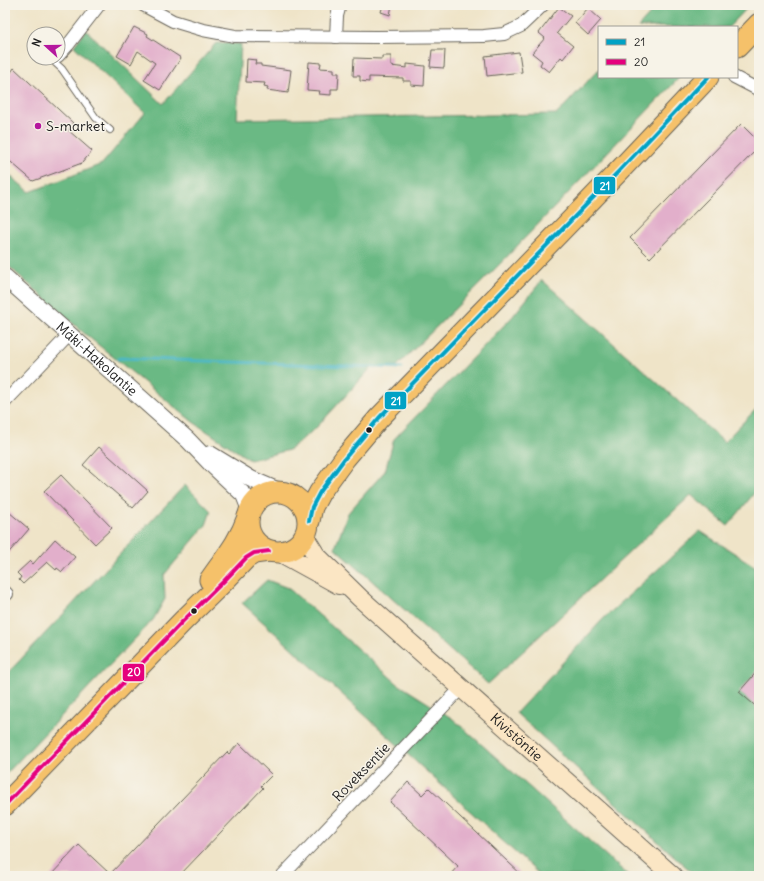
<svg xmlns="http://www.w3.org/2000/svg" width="764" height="881" font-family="Delius,sans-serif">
<rect width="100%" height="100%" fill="#f7f3e8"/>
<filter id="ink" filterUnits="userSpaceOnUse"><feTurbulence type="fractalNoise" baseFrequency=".025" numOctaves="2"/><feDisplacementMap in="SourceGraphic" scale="8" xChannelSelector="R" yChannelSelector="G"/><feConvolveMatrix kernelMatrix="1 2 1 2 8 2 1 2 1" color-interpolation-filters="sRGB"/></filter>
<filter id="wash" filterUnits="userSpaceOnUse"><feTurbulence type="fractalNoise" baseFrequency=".012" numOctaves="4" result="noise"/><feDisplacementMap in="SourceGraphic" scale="16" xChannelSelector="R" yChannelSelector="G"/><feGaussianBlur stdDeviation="0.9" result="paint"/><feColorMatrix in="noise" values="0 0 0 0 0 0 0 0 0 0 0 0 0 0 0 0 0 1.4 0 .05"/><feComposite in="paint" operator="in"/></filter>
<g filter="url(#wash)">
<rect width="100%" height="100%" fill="#efe4c8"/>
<g fill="#6ab984" stroke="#436a50">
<path d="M 658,5 L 750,5 L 729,27 L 638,27 Z"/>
<path d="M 86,30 L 163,104 L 216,43 L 241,44 L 237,119 L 557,114 L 599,69 L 599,77 L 680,77 L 495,269 L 397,366 L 372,367 L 317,427 L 289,450 L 250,460 L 193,422 L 85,334 L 5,263 L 5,172 L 30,192 L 102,164 L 145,113 L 74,46 Z"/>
<path d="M 542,280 L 724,442 L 759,406 L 759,487 L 728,526 L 691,495 L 488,684 L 335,548 L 348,513 L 385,471 L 394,439 L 513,316 Z"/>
<path d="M 185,485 L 211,511 L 206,525 L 164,575 L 165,599 L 153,620 L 5,775 L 5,676 Z"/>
<path d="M 700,531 L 759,569 L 759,876 L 696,876 L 516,713 L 603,619 Z"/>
<path d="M 267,580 L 288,588 L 398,684 L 453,719 L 629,876 L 541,876 L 242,603 Z"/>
</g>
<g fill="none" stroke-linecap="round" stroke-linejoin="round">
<path stroke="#4bb8c6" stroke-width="3" d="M 118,359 L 120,358 L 402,368"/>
</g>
<g id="blocks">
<g fill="#e2afcb">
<path d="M 383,5 L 392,5 L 390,15 L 381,12 Z"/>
<path d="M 559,7 L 571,16 L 557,33 L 573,46 L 563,59 L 561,57 L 549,72 L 540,65 L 542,61 L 532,53 L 545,38 L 539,33 Z"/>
<path d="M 588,8 L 601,20 L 588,35 L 575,23 Z"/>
<path d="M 134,27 L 148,34 L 147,36 L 181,58 L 160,90 L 144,80 L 155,63 L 138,51 L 131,64 L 117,56 Z"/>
<path d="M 432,50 L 445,50 L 444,68 L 430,67 Z"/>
<path d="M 519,52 L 522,72 L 487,76 L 485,56 Z"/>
<path d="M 382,56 L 391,56 L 391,66 L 407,68 L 407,64 L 425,66 L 424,86 L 411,85 L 411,81 L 403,81 L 403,78 L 369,77 L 369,82 L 360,81 L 360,76 L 353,76 L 354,58 L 382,59 Z"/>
<path d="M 247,59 L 256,60 L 255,64 L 261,64 L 261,66 L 291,70 L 288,93 L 267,90 L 268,87 L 264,86 L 265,83 L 246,82 Z"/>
<path d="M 309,62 L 321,63 L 320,68 L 334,69 L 334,73 L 339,73 L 338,89 L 331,89 L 331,95 L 319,94 L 320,91 L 307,90 Z"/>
<path d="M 14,68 L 73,123 L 68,130 L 92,151 L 82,163 L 33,181 L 5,157 L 5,81 Z"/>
<path d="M 741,124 L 759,142 L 759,147 L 650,258 L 630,238 Z"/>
<path d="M 99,447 L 148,491 L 133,508 L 83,465 Z"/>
<path d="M 61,475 L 112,528 L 95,544 L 44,491 Z"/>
<path d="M 9,512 L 29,529 L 5,557 L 5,516 Z"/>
<path d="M 55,539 L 75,557 L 62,572 L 57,568 L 56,570 L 47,562 L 23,584 L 19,580 L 21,577 L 17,573 L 30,561 L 33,564 Z"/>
<path d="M 759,669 L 759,709 L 739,692 Z"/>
<path d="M 239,743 L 272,775 L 261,786 L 263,788 L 179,876 L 50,876 L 79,845 L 110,874 L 227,752 L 229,754 Z"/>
<path d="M 408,782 L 422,795 L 429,788 L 523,876 L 449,876 L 458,866 L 390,802 Z"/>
</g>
</g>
</g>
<g filter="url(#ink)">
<use href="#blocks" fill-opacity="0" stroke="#666258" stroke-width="1"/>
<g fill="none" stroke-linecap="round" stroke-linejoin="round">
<g stroke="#666258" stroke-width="8">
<path id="service" d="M 50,58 L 62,69 L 96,118 L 110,130"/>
</g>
<g stroke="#666258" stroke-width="14">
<g id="minor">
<path d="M 143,5 L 173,21 L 203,30 L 235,36 L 376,37 L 484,36 L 504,34 L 521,26 L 543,5"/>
<path d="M 336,37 L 337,16 L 340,5"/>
<path d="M 58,56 L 68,45 L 99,5"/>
<path d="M 734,77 L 759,90"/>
<path d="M 5,402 L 70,334"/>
<path d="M 5,592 L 7,594"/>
<path d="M 282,876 L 461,688"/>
</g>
</g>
<g stroke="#666258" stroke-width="18">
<g id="tertiary">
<path id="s1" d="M 5,277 L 188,440 L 212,465 L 244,495 L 250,510"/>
<path d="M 210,454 L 251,479 L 279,491"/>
</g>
</g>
<g stroke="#666258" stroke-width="20">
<g id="secondary">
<path id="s2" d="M 305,537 L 316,555 L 360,598 L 673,876"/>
<path d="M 279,552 L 339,585"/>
</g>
</g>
<g stroke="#666258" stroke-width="23">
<g id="trunk">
<path d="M 737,47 L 759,24"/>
<circle cx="278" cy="522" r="30"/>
<path d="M 309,521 L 312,507 L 320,492 L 345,458 L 379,418 L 619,171 L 708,77"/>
<path d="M 210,580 C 225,558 239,543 248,517"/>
<path d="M 5,805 L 183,621 L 224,581 L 246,558 L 254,553 L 269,551"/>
</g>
</g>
<use href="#service" stroke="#fff" stroke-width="6"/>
<use href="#minor" stroke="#fff" stroke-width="12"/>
<use href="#tertiary" stroke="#fff" stroke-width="16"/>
<use href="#secondary" stroke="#fbe6c4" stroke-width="18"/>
<use href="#trunk" stroke="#f5c16b" stroke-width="21"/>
<g stroke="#f7f3e8" stroke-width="7">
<path id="bus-1" d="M 309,521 L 312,507 L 320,492 L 345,458 L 379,418 L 619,171 L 708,77"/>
</g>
<g stroke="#f7f3e8" stroke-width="7">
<path id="bus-2" d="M 5,805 L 183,621 L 224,581 L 246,558 L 254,553 L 269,551"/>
</g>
<use href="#bus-1" stroke="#01a2c5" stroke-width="4"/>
<use href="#bus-2" stroke="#e5007d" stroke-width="4"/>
</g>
</g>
<circle fill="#b5179e" stroke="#f7f3e8" stroke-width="1.5" cx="38" cy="126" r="4"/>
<g fill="#1c1c1c" stroke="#f7f3e8" stroke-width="1.5">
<circle cx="369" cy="430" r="3.5"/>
<circle cx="194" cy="611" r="3.5"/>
</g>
<g text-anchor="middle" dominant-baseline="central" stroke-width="3" stroke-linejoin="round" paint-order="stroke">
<g font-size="14" fill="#1c1c1c" stroke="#f7f3e8" text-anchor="start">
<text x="46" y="126">S-market</text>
</g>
<g font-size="14" fill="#1c1c1c" stroke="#f7f3e8">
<text stroke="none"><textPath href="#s1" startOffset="123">Mäki-Hakolantie</textPath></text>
<text stroke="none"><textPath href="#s2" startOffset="292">Kivistöntie</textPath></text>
<text transform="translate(361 772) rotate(-46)">Roveksentie</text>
</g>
</g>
<g stroke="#f7f3e8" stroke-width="1.5">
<rect x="593" y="176" width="23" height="19" rx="4" fill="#01a2c5"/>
<rect x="384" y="391" width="23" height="19" rx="4" fill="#01a2c5"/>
<rect x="122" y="663" width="23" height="19" rx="4" fill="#e5007d"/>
</g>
<g font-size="11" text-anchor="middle" font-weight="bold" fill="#fff">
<text x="605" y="190">21</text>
<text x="396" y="405">21</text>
<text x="134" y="676">20</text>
</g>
<rect width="764" height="881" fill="none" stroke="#f7f3e8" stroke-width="20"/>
<rect x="598" y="26" width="140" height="52" fill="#f7f3e8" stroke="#9f9d96"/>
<rect x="606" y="39" width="20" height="6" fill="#01a2c5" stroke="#9f9d96"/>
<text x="634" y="46" font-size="12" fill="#1c1c1c">21</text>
<rect x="606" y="59" width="20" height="6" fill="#e5007d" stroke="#9f9d96"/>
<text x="634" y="66" font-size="12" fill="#1c1c1c">20</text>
<g transform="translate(46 46) rotate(291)"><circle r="19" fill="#f7f3e8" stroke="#9f9d96"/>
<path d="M0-3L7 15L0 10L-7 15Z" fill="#b5179e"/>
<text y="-6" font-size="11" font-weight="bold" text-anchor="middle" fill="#1c1c1c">N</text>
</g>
</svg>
